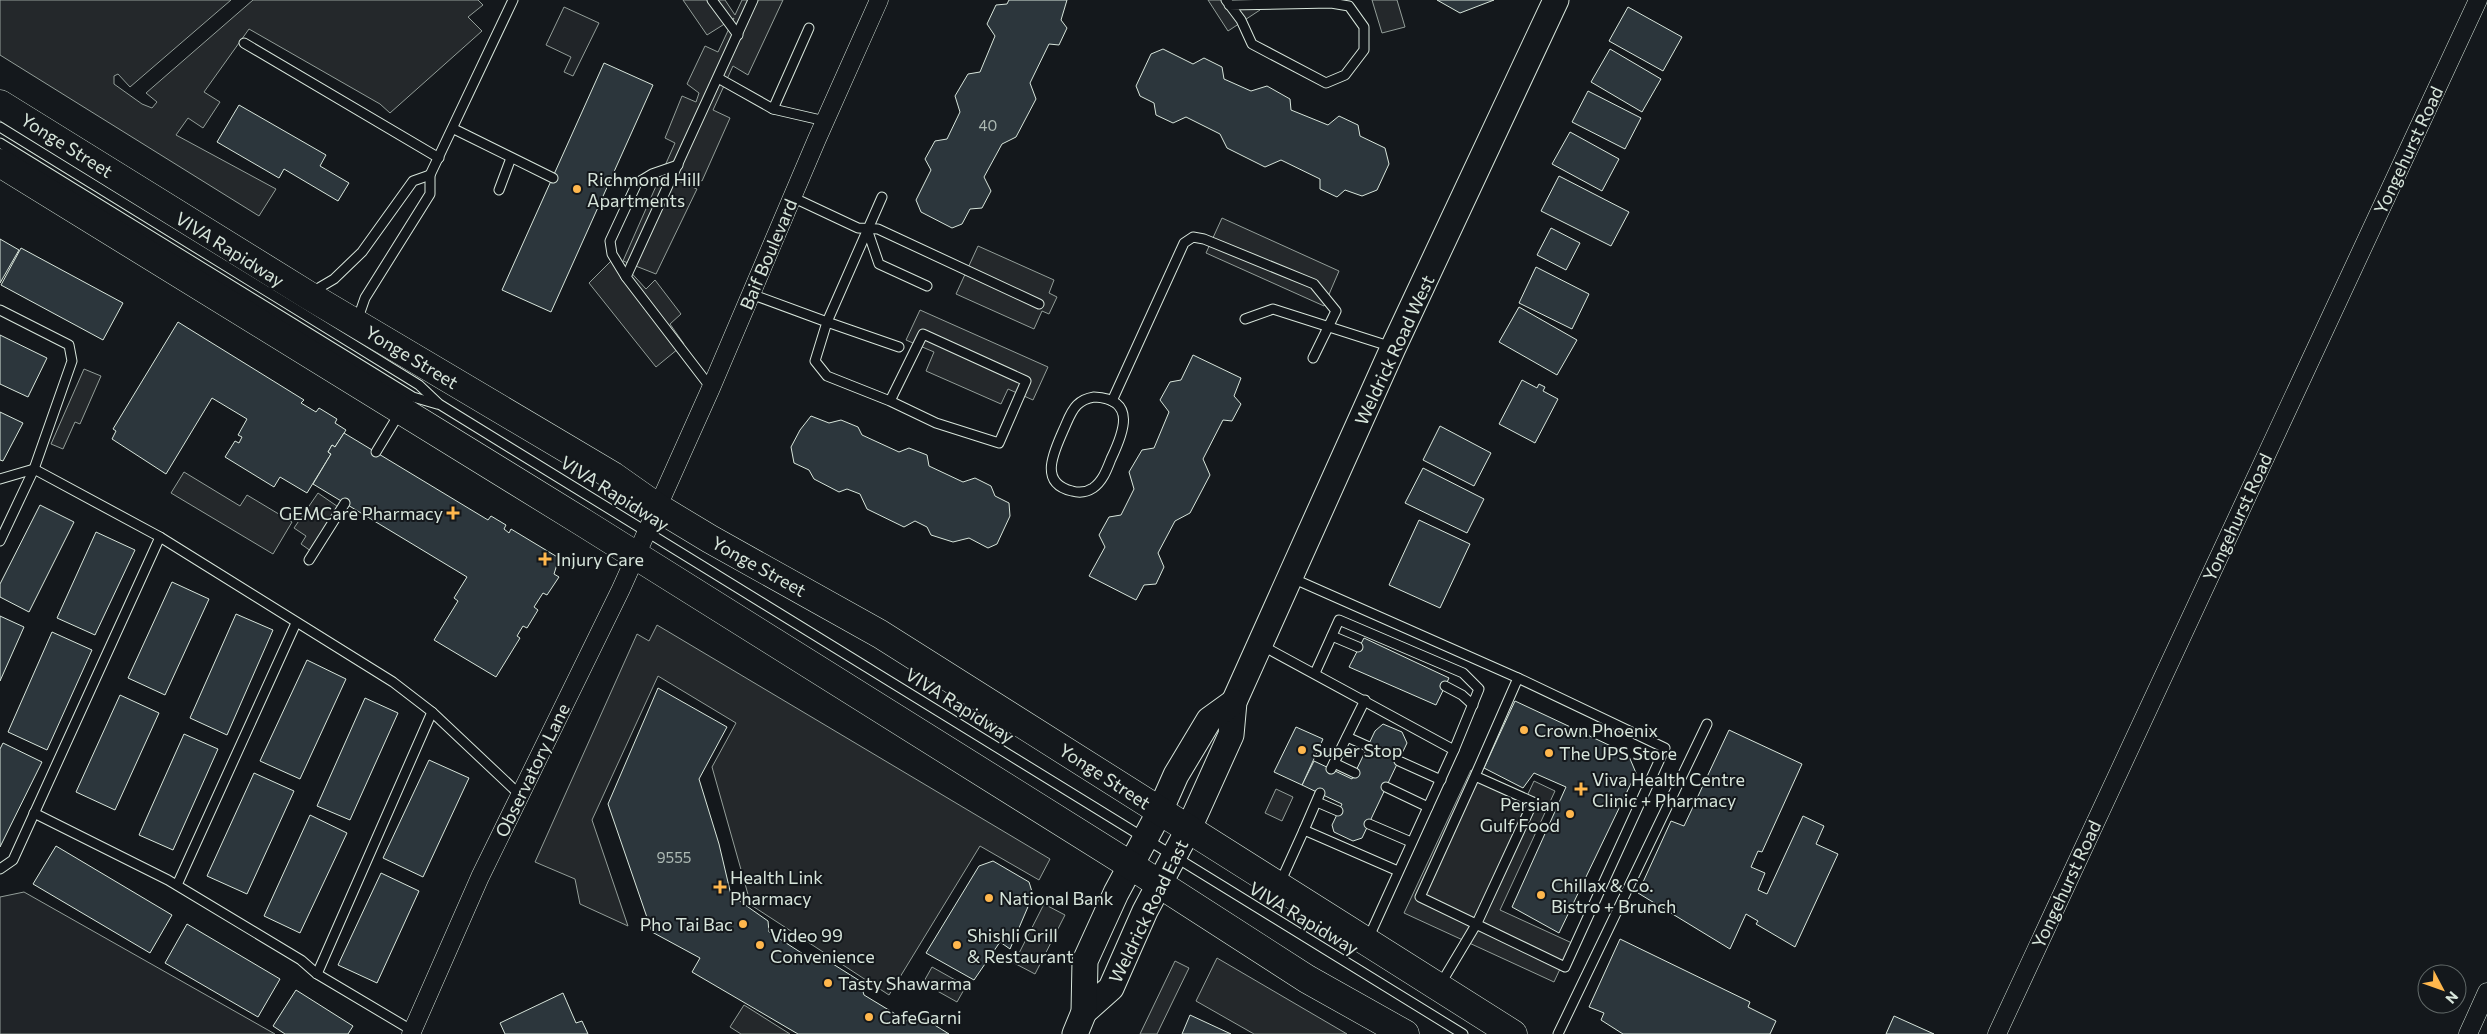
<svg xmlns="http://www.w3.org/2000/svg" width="2487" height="1034" font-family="Commissioner,sans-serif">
<rect width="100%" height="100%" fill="#14181c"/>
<g fill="#202428" stroke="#939e99">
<path d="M 564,7 L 599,23 L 573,76 L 564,72 L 571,57 L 546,45 Z"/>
<path d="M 24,892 L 275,1034 L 0,1034 L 0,897 Z"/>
</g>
<g fill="#24282b" stroke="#939e99">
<path d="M 0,0 L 231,0 L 130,87 L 118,74 L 114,76 L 114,84 L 142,104 L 152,108 L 157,102 L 146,93 L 253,0 L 478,0 L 483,5 L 468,17 L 482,31 L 390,113 L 380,104 L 249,29 L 204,92 L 220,102 L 203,128 L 188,118 L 176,135 L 276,189 L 259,216 L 0,55 Z"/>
<path d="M 683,0 L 725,0 L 735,15 L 742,0 L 783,0 L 748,75 L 733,66 L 713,110 L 730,118 L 702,181 L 686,172 L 680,182 L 697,189 L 656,274 L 623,261 L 675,143 L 665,138 L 682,96 L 696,102 L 699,93 L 687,84 L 705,46 L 718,52 L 734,18 L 707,35 Z"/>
<path d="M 1208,0 L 1254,0 L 1260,10 L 1228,31 Z"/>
<path d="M 1372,0 L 1397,0 L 1405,27 L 1382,33 Z"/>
<path d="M 1222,218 L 1339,271 L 1324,306 L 1206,253 Z"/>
<path d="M 978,246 L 1054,280 L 1049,293 L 1057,297 L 1049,314 L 1042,311 L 1034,329 L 956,294 Z"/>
<path d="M 616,256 L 646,289 L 655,280 L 681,314 L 670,324 L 684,344 L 656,367 L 589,283 Z"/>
<path d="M 920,310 L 1048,367 L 1033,400 L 1008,389 L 1001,404 L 926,371 L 934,352 L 906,340 Z"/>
<path d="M 84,369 L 101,376 L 80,424 L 75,422 L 63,449 L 51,444 Z"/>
<path d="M 184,472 L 240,506 L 247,495 L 292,522 L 273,554 L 171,493 Z"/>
<path d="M 318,493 L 344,511 L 315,554 L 301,544 L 306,536 L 294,528 Z"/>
<path d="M 657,625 L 1050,859 L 1039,880 L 980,846 L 889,995 L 751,905 L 712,767 L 736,723 L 658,676 L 592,820 L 628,926 L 580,904 L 575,879 L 535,862 L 637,634 L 649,641 Z"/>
<path d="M 1471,770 L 1527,796 L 1534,781 L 1555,791 L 1500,910 L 1572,943 L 1554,982 L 1404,913 Z"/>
<path d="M 1276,789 L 1293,797 L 1282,821 L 1265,813 Z"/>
<path d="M 1044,904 L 1065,915 L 1035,974 L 1014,963 Z"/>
<path d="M 1217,958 L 1347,1034 L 1254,1034 L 1196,1001 Z"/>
<path d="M 1175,961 L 1189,968 L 1157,1034 L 1140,1034 Z"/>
<path d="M 932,967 L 966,986 L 957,1002 L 923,983 Z"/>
<path d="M 744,1005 L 790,1034 L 741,1034 L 730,1027 Z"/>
</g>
<g fill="#2c363c" stroke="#d8e6dc">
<path d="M 1009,0 L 1067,0 L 1061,20 L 1067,28 L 1059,45 L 1049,44 L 1030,83 L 1036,99 L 1016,137 L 1002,144 L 984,177 L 991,191 L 982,208 L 970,209 L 962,224 L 952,228 L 921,212 L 916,200 L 931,170 L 925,159 L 935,141 L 947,139 L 960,112 L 955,96 L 968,74 L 980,72 L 995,36 L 987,24 L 996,5 L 1007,4 Z"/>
<path d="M 1437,0 L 1494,0 L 1460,13 Z"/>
<path d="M 1628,7 L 1682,37 L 1663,71 L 1609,41 Z"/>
<path d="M 1163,49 L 1193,64 L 1204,58 L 1222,67 L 1224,79 L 1251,91 L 1267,86 L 1290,99 L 1291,110 L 1328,125 L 1339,116 L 1358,125 L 1360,136 L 1385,148 L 1389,164 L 1377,190 L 1362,196 L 1345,190 L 1337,197 L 1320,189 L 1320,179 L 1281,160 L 1265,167 L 1227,148 L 1220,134 L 1186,117 L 1173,123 L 1156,115 L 1154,103 L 1140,96 L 1136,86 L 1151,54 Z"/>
<path d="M 1610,49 L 1661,79 L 1642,112 L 1591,82 Z"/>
<path d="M 604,63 L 653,85 L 551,312 L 502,290 Z"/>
<path d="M 1588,91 L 1641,118 L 1625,149 L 1572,122 Z"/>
<path d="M 239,105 L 326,155 L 320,166 L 349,183 L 338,201 L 284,169 L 279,178 L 217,142 Z"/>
<path d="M 1570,132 L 1619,159 L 1602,191 L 1552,164 Z"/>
<path d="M 1559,176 L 1629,212 L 1611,246 L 1541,211 Z"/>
<path d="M 1551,228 L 1580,243 L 1566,270 L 1537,255 Z"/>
<path d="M 0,239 L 19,250 L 0,283 Z"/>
<path d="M 21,248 L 123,303 L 103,340 L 1,285 Z"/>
<path d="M 1536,267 L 1589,294 L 1572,329 L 1519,303 Z"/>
<path d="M 1519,307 L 1577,340 L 1557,375 L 1499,342 Z"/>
<path d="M 178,322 L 304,400 L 301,403 L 316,412 L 319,408 L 337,419 L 335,423 L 346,430 L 335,447 L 332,445 L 328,452 L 331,454 L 307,493 L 280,477 L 274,487 L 225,457 L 235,441 L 239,443 L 242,437 L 238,435 L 247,419 L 212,398 L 166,474 L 112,439 L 116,431 L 113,429 Z"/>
<path d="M 0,335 L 47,358 L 28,397 L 0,384 Z"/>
<path d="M 1193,355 L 1241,378 L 1234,396 L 1241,404 L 1232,421 L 1223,420 L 1203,459 L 1210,475 L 1190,513 L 1175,521 L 1158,553 L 1164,567 L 1156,584 L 1144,585 L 1136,600 L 1089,576 L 1105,547 L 1099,535 L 1109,517 L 1121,515 L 1134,489 L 1129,472 L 1142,450 L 1154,448 L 1169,412 L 1160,400 L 1170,382 L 1181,380 Z"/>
<path d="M 1522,380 L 1537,388 L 1539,384 L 1545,387 L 1543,391 L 1558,399 L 1535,443 L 1499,424 Z"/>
<path d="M 0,412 L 23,423 L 3,461 L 0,460 Z"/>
<path d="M 811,416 L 829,423 L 841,420 L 858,427 L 862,435 L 899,452 L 909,448 L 927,455 L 929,466 L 963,482 L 975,478 L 991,486 L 995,496 L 1009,503 L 1010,516 L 997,544 L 988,548 L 969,538 L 953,542 L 931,535 L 927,527 L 915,521 L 904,527 L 867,509 L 860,494 L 847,489 L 839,492 L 814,479 L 809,470 L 794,463 L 791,447 L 800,430 Z"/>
<path d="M 1440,426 L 1491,453 L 1474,486 L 1423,460 Z"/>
<path d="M 344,433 L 488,520 L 491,516 L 506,525 L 504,529 L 509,533 L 511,529 L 559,558 L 554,574 L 559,577 L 547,595 L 543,593 L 534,607 L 538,610 L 527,628 L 523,626 L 517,636 L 520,638 L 496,677 L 434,640 L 458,601 L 454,598 L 467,577 L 313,484 L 331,454 L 328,452 L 332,445 L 335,447 Z"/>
<path d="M 1423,468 L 1484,499 L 1467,533 L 1405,503 Z"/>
<path d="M 40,505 L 74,522 L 29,612 L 0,597 L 0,584 Z"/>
<path d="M 1419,520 L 1470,544 L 1440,608 L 1389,585 Z"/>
<path d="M 96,532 L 135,550 L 95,635 L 57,618 Z"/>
<path d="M 172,582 L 209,599 L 165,695 L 128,678 Z"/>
<path d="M 236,614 L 273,630 L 227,735 L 190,718 Z"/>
<path d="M 0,616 L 24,627 L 0,681 Z"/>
<path d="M 52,632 L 92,650 L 47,750 L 8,732 Z"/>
<path d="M 1364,638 L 1449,678 L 1436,705 L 1349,667 Z"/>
<path d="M 307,660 L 346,679 L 300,779 L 260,761 Z"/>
<path d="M 658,688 L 727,727 L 699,779 L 719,844 L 731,895 L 768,921 L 769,932 L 814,961 L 825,959 L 860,981 L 864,995 L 907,1021 L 925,1019 L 949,1034 L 798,1034 L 692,972 L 700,958 L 652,932 L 608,804 Z"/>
<path d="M 120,695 L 159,713 L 115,810 L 76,792 Z"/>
<path d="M 365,698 L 398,713 L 350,820 L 317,806 Z"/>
<path d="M 1515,701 L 1628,754 L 1636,773 L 1559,933 L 1512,907 L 1566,787 L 1534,773 L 1523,788 L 1484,768 Z"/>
<path d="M 1383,724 L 1402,732 L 1407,743 L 1362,838 L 1353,841 L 1334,832 L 1332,825 L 1342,804 L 1302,785 L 1314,761 L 1352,779 L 1375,731 Z"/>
<path d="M 1296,727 L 1323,739 L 1302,785 L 1274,772 Z"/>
<path d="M 1729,730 L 1802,764 L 1762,852 L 1758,851 L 1751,867 L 1765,873 L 1758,890 L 1767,894 L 1803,816 L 1824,826 L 1816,844 L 1838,854 L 1795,947 L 1756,924 L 1758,921 L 1746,914 L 1730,949 L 1638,893 L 1671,821 L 1684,826 Z"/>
<path d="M 184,734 L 218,749 L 173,850 L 139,835 Z"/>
<path d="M 3,743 L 42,762 L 0,847 L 0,749 Z"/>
<path d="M 429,760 L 469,778 L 423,877 L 383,858 Z"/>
<path d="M 254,773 L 294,791 L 247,894 L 207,876 Z"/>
<path d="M 310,815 L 347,833 L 300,933 L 264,916 Z"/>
<path d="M 56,846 L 172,915 L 150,953 L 33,884 Z"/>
<path d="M 993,861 L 1029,882 L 1033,895 L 1010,949 L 1000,942 L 974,980 L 926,953 L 979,866 Z"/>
<path d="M 381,873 L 419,891 L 377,983 L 338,965 Z"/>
<path d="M 187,924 L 280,979 L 258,1017 L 165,963 Z"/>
<path d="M 1620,939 L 1750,1002 L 1748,1007 L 1776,1021 L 1770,1034 L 1623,1034 L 1601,1020 L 1604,1013 L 1589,1007 Z"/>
<path d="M 296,990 L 353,1026 L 348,1034 L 285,1034 L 273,1026 Z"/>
<path d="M 563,993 L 576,1023 L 582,1021 L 588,1034 L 505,1034 L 500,1023 Z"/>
<path d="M 1190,1015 L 1231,1034 L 1182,1034 Z"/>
<path d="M 1894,1016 L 1934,1034 L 1886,1034 Z"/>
</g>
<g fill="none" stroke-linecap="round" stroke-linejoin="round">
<g stroke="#d8e6dc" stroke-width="11">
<g id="lane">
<path d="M 712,0 L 738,35"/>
<path d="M 1226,0 L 1241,20 L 1252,44 L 1326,83 L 1345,75 L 1364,50 L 1364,27 L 1349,6 L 1331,3 L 1229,5"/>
<path d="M 244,43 L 439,158"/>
<path d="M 718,78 L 773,109 L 825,121"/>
<path d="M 773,109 L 809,28"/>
<path d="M 0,127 L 419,385 L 439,404 L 1463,1034"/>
<path d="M 454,129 L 553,178"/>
<path d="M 0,143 L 413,397 L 437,404"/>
<path d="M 499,190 L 511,158"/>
<path d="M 792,197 L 858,228 L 878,229 L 1039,304"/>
<path d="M 882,197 L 827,322 L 899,347"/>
<path d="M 867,229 L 879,264 L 927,286"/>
<path d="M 626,277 L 612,254 L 610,241 L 637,183 L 652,174 L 678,165"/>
<path d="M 312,292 L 334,279 L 362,252 L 413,181 L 430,175"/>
<path d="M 751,294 L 827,322 L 815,361 L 827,376 L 890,401 L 936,423 L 999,443 L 1026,381 L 923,334 L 890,401"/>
<path d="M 0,310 L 69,345 L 72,361 L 34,469 L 0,541"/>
<path d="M 1245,319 L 1273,309 L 1392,347"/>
<path d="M 357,321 L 365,298 L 430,194 L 430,175 L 513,0"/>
<path d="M 711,388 L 626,277 L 753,0"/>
<path d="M 1094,397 C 1138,399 1123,434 1111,459 C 1107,469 1103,481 1093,488 C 1087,492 1079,493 1072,491 C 1038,483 1054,452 1063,431 C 1067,423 1070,412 1077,405 C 1082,400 1088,398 1094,397 Z"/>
<path d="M 1112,401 L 1184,243 L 1193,237 L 1204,239 L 1314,284 L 1336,311 L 1313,358"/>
<path d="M 376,452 L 399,414"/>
<path d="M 0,479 L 34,469 L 160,537 L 393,682 L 432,712 L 519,794"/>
<path d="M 309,560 L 345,503"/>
<path d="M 1292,578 L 1518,678"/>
<path d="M 1332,636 L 1358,647"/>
<path d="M 1261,645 L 1454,750 L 1368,939"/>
<path d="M 1315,673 L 1339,620 L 1463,673 L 1479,689 L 1454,750"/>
<path d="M 1445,686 L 1462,695 L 1473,705"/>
<path d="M 1347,737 L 1367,746"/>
<path d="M 1399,761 L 1441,780"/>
<path d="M 1334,763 L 1355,773"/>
<path d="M 1331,769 L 1365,700"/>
<path d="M 1386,787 L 1428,807"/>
<path d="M 1317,802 L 1338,811"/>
<path d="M 34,813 L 168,880 L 301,960 L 317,974 L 413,1031"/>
<path d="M 1369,824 L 1411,842"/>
<path d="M 1304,830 L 1320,793"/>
<path d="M 0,869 L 13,860 L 160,537"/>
<path d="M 1280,883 L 1304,830 L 1398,871"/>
<path d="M 177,885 L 296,623"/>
<path d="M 317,974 L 432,712"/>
<path d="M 1440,985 L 1477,923 L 1533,802 L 1475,776 L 1420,897 L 1565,967 L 1665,748 L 1518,678 L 1475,776"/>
<path d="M 1558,1034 L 1707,724"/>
</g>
</g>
<g stroke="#d8e6dc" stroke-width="19">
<g id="street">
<path d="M 411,1034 L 480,877 L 621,589 L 711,388 L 817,139 L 879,0"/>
<path d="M 1997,1034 L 2478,0"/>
<path d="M 2468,1034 L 2487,992"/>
</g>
</g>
<g stroke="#d8e6dc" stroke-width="27">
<g id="secondary">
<path d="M 1084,1012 L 1111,988 L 1145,911 L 1189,828 L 1231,735 L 1234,702 L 1393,348 L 1556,0"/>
<path d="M 1075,1034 L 1084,1012 L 1085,961 L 1116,893 L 1160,811 L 1176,775 L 1209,720 L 1234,702"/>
</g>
</g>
<g stroke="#d8e6dc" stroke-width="29">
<g id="primary">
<path d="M 0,104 L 308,295 L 613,476 L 657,507 L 710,539 L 880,634 L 1513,1034"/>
<path d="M 0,163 L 584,523 L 1130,865 L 1307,979 L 1405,1034"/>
</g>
</g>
<use href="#lane" stroke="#14181c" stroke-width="9"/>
<use href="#street" stroke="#14181c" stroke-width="18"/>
<use href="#secondary" stroke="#14181c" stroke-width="25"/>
<use href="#primary" stroke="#14181c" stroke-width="28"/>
</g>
<g fill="#ffb74d" stroke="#14181c" stroke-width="2">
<circle cx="577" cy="189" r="5"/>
<path d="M450.5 505.5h5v5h5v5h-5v5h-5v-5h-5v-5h5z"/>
<path d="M542.5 551.5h5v5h5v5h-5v5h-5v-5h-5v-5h5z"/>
<circle cx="1524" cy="730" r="5"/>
<circle cx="1302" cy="750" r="5"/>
<circle cx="1549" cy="753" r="5"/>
<path d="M1578.5 781.5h5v5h5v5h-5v5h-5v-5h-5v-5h5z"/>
<circle cx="1570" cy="814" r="5"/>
<path d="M717.5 879.5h5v5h5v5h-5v5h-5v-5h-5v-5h5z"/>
<circle cx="1541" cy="895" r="5"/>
<circle cx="989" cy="898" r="5"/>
<circle cx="743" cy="924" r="5"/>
<circle cx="760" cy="945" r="5"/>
<circle cx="957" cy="945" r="5"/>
<circle cx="828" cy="983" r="5"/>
<circle cx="869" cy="1017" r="5"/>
</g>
<g text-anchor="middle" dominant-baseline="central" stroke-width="4" stroke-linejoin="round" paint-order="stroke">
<g font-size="15" fill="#adbab4">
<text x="988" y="125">40</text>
<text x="674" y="857">9555</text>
</g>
<g font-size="18" fill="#d8e6dc" stroke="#14181c">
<text transform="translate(67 145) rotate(32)">Yonge Street</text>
<text transform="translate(2408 150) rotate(-65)">Yongehurst Road</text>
<text transform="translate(230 249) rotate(32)">VIVA Rapidway</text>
<text transform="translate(768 254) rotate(-67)">Baif Boulevard</text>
<text transform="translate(1394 350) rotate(-65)">Weldrick Road West</text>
<text transform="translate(412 357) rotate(31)">Yonge Street</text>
<text transform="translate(615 493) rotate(32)">VIVA Rapidway</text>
<text transform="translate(2237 517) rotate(-65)">Yongehurst Road</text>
<text transform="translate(759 566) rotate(29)">Yonge Street</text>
<text transform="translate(960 705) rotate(32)">VIVA Rapidway</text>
<text transform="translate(532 770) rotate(-64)">Observatory Lane</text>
<text transform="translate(1105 776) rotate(33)">Yonge Street</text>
<text transform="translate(2066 884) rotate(-65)">Yongehurst Road</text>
<text transform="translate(1148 911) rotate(-64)">Weldrick Road East</text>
<text transform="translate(1304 918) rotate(31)">VIVA Rapidway</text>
</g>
<g font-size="18" fill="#d8e6dc" stroke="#14181c" text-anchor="start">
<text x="587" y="179">Richmond Hill<tspan x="587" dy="21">Apartments</tspan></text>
<text x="443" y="513" text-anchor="end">GEMCare Pharmacy</text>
<text x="556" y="559">Injury Care</text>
<text x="1534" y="730">Crown Phoenix</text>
<text x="1312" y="750">Super Stop</text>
<text x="1559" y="753">The UPS Store</text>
<text x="1592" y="779">Viva Health Centre<tspan x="1592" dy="21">Clinic + Pharmacy</tspan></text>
<text x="1560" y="804" text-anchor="end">Persian<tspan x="1560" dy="21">Gulf Food</tspan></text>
<text x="730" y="877">Health Link<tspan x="730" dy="21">Pharmacy</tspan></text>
<text x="1551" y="885">Chillax &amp; Co.<tspan x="1551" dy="21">Bistro + Brunch</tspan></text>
<text x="999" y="898">National Bank</text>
<text x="733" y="924" text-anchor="end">Pho Tai Bac</text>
<text x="770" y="935">Video 99<tspan x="770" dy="21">Convenience</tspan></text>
<text x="967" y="935">Shishli Grill<tspan x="967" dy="21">&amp; Restaurant</tspan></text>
<text x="838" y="983">Tasty Shawarma</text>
<text x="879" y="1017">CafeGarni</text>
</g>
</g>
<g transform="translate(2442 989) rotate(131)"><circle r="24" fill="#14181c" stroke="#626a69"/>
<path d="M0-4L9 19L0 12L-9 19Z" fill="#ffb74d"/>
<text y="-8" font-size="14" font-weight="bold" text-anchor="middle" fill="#d8e6dc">N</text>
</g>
</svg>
